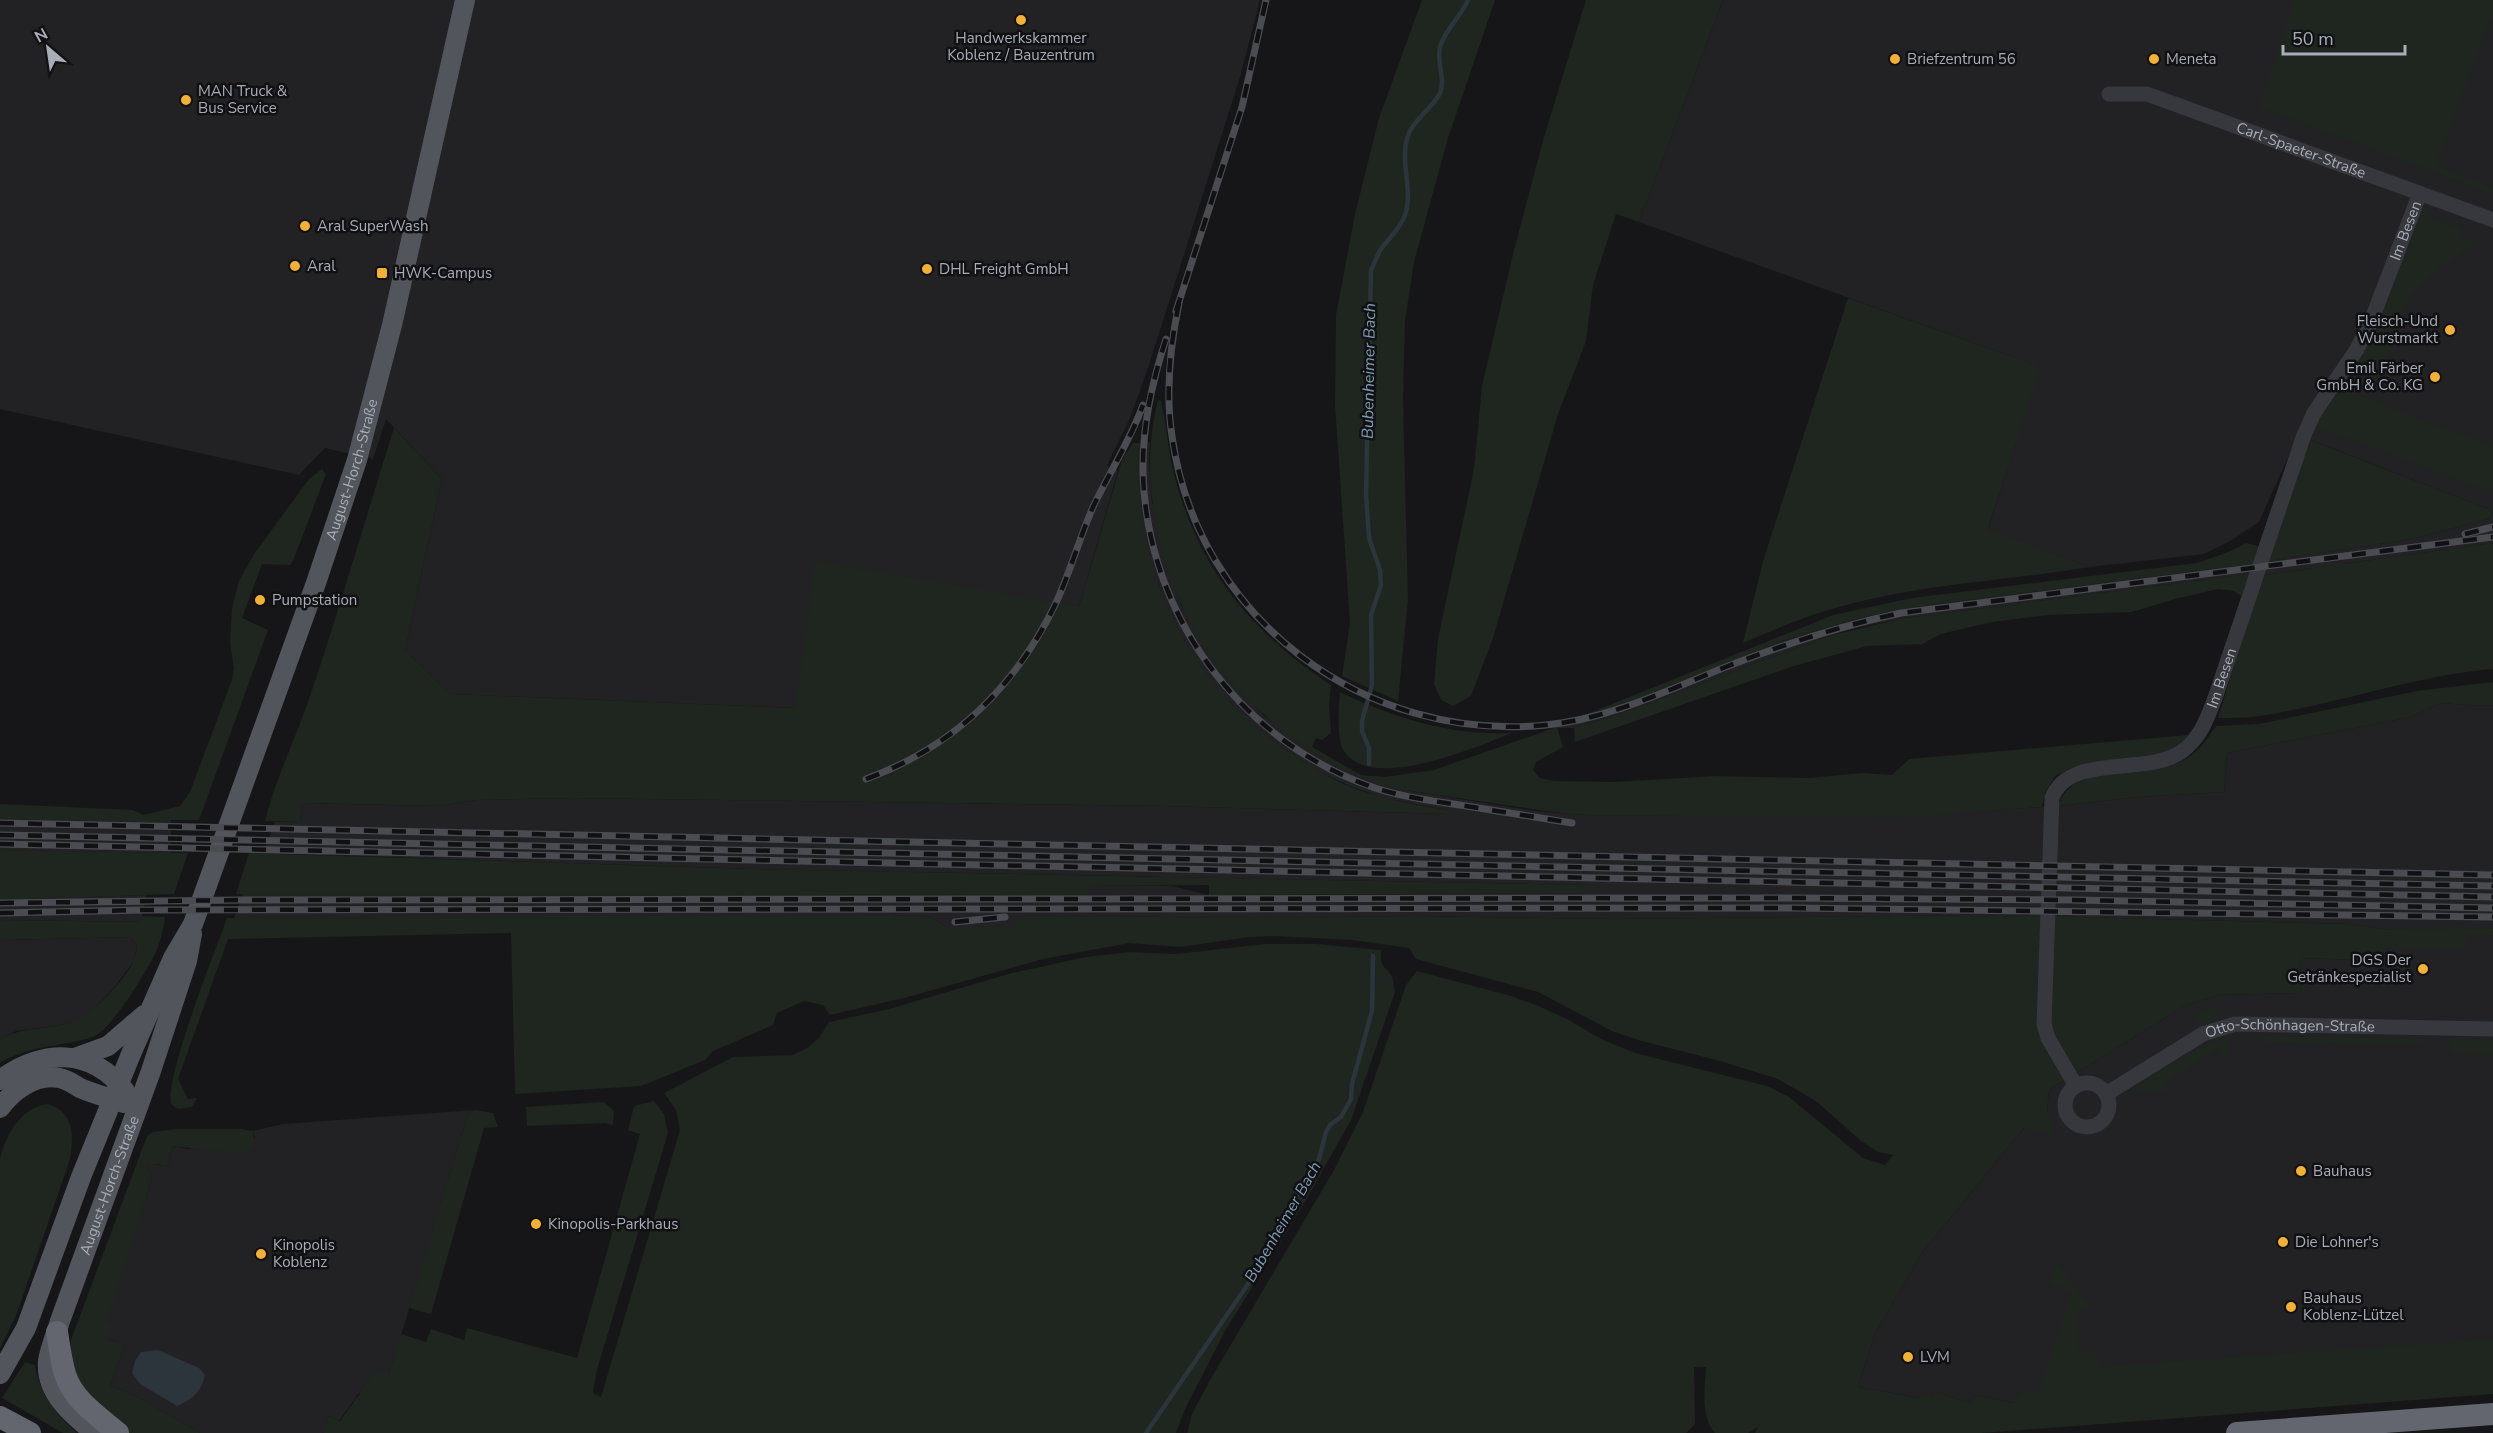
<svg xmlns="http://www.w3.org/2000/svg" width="2493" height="1433" font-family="'Nunito Sans',sans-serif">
<rect width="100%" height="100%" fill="#161618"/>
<g fill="#222225">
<path d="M 0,0 L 1260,0 L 1240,77 L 1148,368 L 1130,418 L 1107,465 L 1118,471 L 1079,607 L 797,708 L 450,694 L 405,650 L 442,479 L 386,419 L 373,459 L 325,448 L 299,475 L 0,409 Z"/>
<path d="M 1723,0 L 2493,0 L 2493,543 L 2265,575 L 2269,561 L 2411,539 L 2492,518 L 2491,510 L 2298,435 L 2259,522 L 2230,541 L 2204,554 L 2090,567 L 1988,530 L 2040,367 L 1639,222 Z"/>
<path d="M 1150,442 L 1149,461 L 1152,501 L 1164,554 L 1181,604 L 1203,645 L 1222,671 L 1263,715 L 1315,753 L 1357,776 L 1410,791 L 1536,811 L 1584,815 L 1769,816 L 1983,811 L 2058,806 L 2139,797 L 2224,792 L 2227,753 L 2411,717 L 2440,703 L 2480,706 L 2493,705 L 2493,1384 L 2013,1403 L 1976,1395 L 1970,1403 L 1934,1391 L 1933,1397 L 1920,1398 L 1858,1387 L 1875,1333 L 1924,1250 L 2024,1128 L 2047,1111 L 2049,1090 L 2186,1005 L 2218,995 L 2300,993 L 2301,958 L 2359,960 L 2359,955 L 2382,954 L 2383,949 L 2416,930 L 2391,930 L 2349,924 L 2000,915 L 1616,919 L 1413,916 L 1277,918 L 1045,916 L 1015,927 L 947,927 L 932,918 L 893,915 L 234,918 L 243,894 L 1085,894 L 1093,886 L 1172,886 L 1209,895 L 1586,893 L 1586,885 L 753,869 L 263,853 L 275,822 L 300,822 L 302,803 L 438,806 L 477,800 L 570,798 L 1167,806 L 1448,814 L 1448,810 L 1384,798 L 1350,786 L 1318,771 L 1277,744 L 1245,718 L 1215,686 L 1189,650 L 1170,614 L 1148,554 L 1139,508 L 1137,459 L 1138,443 Z"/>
<path d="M 2253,564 L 2250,574 L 1905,618 L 1859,627 L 1829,636 L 1619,714 L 1574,728 L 1550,728 L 1585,715 L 1625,704 L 1782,641 L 1859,618 L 1921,606 Z"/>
<path d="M 0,819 L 171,823 L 171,853 L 0,850 Z"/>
<path d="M 146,895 L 141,922 L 0,920 L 0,900 Z"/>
<path d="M 131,937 L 137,946 L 134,961 L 112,990 L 87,1016 L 75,1022 L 55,1026 L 16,1031 L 0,1039 L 0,940 Z"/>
<path d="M 475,1110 L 468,1114 L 389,1375 L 359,1393 L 339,1421 L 329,1416 L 323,1430 L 324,1433 L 200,1433 L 140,1398 L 110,1385 L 125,1345 L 108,1339 L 106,1323 L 151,1181 L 152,1176 L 145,1166 L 156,1164 L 167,1167 L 173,1146 L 188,1149 L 255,1138 L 253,1131 L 283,1124 Z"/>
</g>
<g fill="#1e261f">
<path d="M 1422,0 L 1495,0 L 1448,138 L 1414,262 L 1405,321 L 1403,399 L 1408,600 L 1398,701 L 1342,676 L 1350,623 L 1335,405 L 1336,315 L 1355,214 L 1379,118 Z"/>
<path d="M 1586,0 L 1723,0 L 1639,222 L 1616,214 L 1593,285 L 1586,341 L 1558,414 L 1493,638 L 1471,696 L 1453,706 L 1441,700 L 1434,684 L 1438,639 L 1474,469 L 1482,386 L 1513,254 L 1544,137 Z"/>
<path d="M 2295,0 L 2493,0 L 2493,19 L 2490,22 L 2436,165 L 2493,188 L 2493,194 L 2259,107 Z"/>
<path d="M 2428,205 L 2432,205 L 2429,217 L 2460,228 L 2463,237 L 2475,241 L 2472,247 C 2448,263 2421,278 2406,303 L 2376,385 L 2369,387 L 2354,383 L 2352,392 L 2493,447 L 2493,486 L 2491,492 L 2331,432 L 2314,429 L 2318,419 L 2375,329 L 2394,284 L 2418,210 Z"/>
<path d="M 1848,298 L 2041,367 L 1988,529 L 2090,567 C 2005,581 1915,584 1832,609 C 1802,617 1772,631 1743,643 L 1763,561 Z"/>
<path d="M 1158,400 L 1161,401 C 1167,426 1168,452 1175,478 C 1199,569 1252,633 1331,685 L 1329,704 L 1331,733 L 1322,740 L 1316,738 L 1312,747 L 1361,775 L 1385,777 L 1434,770 L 1557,727 L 1563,747 L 1536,762 L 1533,770 L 1540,778 L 1554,781 L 1615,782 L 1715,776 L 1809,778 L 1862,773 L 1892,775 L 1909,759 L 2189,735 L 2175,747 L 2161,755 L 2073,767 L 2055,776 L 2046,791 L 2042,807 L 1896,818 L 1584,815 C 1546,812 1509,805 1471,800 C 1434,794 1395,791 1360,777 C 1304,754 1233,696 1202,644 C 1160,572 1137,482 1158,400 Z"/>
<path d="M 394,428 L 442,479 L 405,650 L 450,694 L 796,708 L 815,561 L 1079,607 L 1122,460 L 1133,443 L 1138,443 C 1134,569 1185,683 1292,754 C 1311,766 1330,779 1351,787 C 1383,799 1415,805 1448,810 L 1449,814 L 1167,806 L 570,798 L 477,800 L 438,806 L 302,803 L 300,822 L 265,821 C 276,777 297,736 311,693 C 341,605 366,516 394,428 Z"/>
<path d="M 2310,440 L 2491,510 L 2492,518 L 2411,539 L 2269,561 Z"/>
<path d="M 322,469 L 326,474 L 293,561 L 290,565 L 262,564 L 242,618 L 268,630 L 199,820 L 171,820 L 171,823 L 0,819 L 0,804 L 133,810 L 143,815 L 180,806 L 190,792 L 232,680 L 234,669 L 230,642 L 232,608 L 239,581 L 254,554 L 309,479 Z"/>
<path d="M 2246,543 L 2258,546 L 2253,564 L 1921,606 L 1859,618 L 1782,641 L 1625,704 L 1585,715 L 1833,615 L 1912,598 L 2197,563 L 2231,551 Z"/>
<path d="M 2493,543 L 2493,669 C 2413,676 2338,704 2260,716 C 2246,718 2232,718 2218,718 L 2248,619 L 2265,575 Z"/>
<path d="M 2250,574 L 2241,596 L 2234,591 L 2218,589 L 2175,599 L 2132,612 L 2049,615 L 1992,622 L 1941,634 L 1922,644 L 1867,646 L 1794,666 L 1575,742 L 1574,728 L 1619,714 L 1829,636 L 1905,618 Z"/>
<path d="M 2493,682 L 2493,705 L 2480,706 L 2440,703 L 2411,717 L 2227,753 L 2224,792 L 2139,797 L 2058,806 C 2062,796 2068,786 2079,782 C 2110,768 2148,776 2180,762 C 2196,755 2207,740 2216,726 L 2259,724 L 2417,691 Z"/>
<path d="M 1340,692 C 1394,718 1451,736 1512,733 C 1476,747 1371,793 1344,751 C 1336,739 1339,707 1340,692 Z"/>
<path d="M 0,850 L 188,853 L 174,894 L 0,900 Z"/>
<path d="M 249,853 L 753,869 L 1587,885 L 1586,893 L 1209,895 L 1209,885 L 1093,886 L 1086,894 L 236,894 Z"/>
<path d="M 724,915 L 893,915 L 932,918 L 947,927 L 1015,927 L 1016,919 L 1045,916 L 1277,918 L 1413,916 L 1616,919 L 2000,915 L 2349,924 L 2391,930 L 2493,928 L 2493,935 L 2465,936 L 2465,949 L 2383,949 L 2383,954 L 2360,955 L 2359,960 L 2301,958 L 2300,993 L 2218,995 L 2186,1005 L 2049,1090 L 2047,1111 L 2054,1135 L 2024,1128 L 1924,1250 L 1875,1333 L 1858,1387 L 1919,1398 L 1922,1394 L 1932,1397 L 1934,1391 L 1970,1403 L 1976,1395 L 2013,1403 L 2024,1390 L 2038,1393 L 2072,1292 L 2049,1283 L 2056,1263 L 2089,1304 L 2090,1310 L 2078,1311 L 2080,1353 L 2097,1353 L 2099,1367 L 2493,1339 L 2493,1394 L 1982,1433 L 1755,1433 L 1758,1427 L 1748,1433 L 1715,1433 C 1700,1416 1705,1389 1706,1367 L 1694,1367 L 1695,1424 L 1686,1433 L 1187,1433 L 1192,1414 L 1210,1380 L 1334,1170 L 1363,1112 L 1406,985 L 1417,971 L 1511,996 L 1536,1005 L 1567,1019 L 1601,1039 L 1635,1053 L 1767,1086 L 1789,1097 L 1863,1158 L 1885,1165 L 1893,1155 L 1878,1152 L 1861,1141 L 1816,1101 L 1778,1079 L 1720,1061 L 1642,1041 L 1612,1031 L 1538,992 L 1416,959 L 1409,948 L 1353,940 L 1273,936 L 1249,937 L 1180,947 L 1129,943 L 1043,959 L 908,997 L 830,1015 L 823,1005 L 804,1001 L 777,1013 L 773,1025 L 713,1051 L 705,1060 L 641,1086 L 515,1094 L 511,933 L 228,939 L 178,1079 L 188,1099 L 197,1098 L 192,1107 L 178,1109 L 171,1104 C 164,1079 216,949 227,918 Z"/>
<path d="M 142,916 L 165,917 C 164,928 160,942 156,952 C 147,971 111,1030 93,1037 C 61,1047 29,1045 0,1063 L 0,1039 C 25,1026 47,1030 73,1022 C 90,1017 128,977 134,960 C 136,955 136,950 137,946 L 131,937 L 0,940 L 0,920 L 140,922 Z"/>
<path d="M 1265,944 L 1316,944 L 1381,950 C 1380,970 1386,965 1392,977 C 1394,981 1394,988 1395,992 L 1351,1120 L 1306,1200 L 1225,1331 L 1184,1411 L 1176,1433 L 324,1433 L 323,1430 L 329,1416 L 340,1421 L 376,1371 L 389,1375 L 401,1334 L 426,1342 L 431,1329 L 464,1340 L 467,1328 L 577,1358 L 640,1134 L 628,1130 L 634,1106 L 654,1101 L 664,1114 L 668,1133 L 596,1373 L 593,1393 L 601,1397 L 680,1130 L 676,1110 L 664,1093 L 733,1057 L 793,1055 L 807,1048 L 819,1038 L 829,1022 L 889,1009 L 1012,973 L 1086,957 L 1130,952 L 1176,954 Z"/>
<path d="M 2216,1006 L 2217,1019 L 2200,1026 L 2193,1015 Z"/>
<path d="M 2230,1036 L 2226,1060 L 2219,1049 L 2167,1081 L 2167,1090 L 2134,1093 L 2137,1086 L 2206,1044 Z"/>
<path d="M 2260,1036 L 2423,1039 L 2421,1045 L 2260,1042 Z"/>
<path d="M 2451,1039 L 2493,1040 L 2493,1054 L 2452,1053 L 2448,1047 Z"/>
<path d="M 604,1102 L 614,1111 L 613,1125 L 605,1123 L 527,1126 L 526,1107 Z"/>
<path d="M 47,1104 C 74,1111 74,1136 70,1159 L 17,1313 L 0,1349 L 0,1158 C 7,1133 20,1109 47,1104 Z"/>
<path d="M 475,1110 L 493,1113 L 498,1127 L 484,1128 L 431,1314 L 409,1308 L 468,1114 Z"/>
<path d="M 176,1129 L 241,1129 L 253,1131 L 255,1146 L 246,1153 L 237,1153 L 173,1146 L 167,1167 L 158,1164 L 146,1166 L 152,1176 L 151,1181 L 107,1323 L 113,1325 L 108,1339 L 125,1345 L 110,1385 L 140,1398 L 200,1433 L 129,1433 L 81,1392 L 70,1353 L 71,1340 L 147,1136 L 153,1132 Z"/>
<path d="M 25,1362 L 35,1365 C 40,1395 55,1414 77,1433 L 63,1433 L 2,1398 Z"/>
</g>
<path fill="#2c353c" d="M 158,1350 L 199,1368 L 205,1375 C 201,1392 193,1399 177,1406 L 140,1384 L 132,1373 L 135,1361 L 141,1352 Z"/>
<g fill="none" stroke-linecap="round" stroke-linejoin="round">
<g stroke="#2c353c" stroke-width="4.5">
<path d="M 1369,764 L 1369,748 L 1362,731 L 1362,721 L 1372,685 L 1371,615 L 1381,585 L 1380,570 L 1369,538 L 1366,494 L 1371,270 C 1375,263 1377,255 1381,249 C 1389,238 1400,229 1405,215 C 1414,189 1398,159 1409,133 C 1416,117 1433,108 1440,93 C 1446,79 1436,62 1440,47 C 1445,29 1461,17 1468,0"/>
<path d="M 1146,1433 L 1257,1271 L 1268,1244 L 1282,1229 L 1294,1199 L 1303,1190 L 1305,1181 L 1319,1159 L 1326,1132 L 1330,1125 L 1341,1117 L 1351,1099 L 1352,1084 L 1372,1011 L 1373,956"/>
</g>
<g stroke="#37383d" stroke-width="15">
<path id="s1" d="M 2109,94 L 2147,94 L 2493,220"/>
<circle cx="2087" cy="1105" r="22"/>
<path id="s2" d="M 2076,1086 L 2048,1038 L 2044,1024 L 2052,798 C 2069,753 2146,776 2181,752 C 2200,739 2207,719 2215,698 L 2304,435 L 2314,413 L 2357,349 L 2370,324 L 2420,193"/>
<path id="s3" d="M 2106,1094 L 2203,1034 L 2235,1024 L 2493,1029"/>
</g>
<g stroke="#53555c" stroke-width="20">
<path d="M 75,1058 L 108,1046 L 144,1015"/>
<path d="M 0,1080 C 42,1049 91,1047 125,1091"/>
<path d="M 0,1108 C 12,1091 36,1073 59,1078 C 67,1079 73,1084 80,1088 C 94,1094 109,1098 124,1103"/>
<path id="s4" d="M 0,1374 L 26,1328 L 81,1177 L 131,1054 L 173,958 L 193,924 L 316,583 L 357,460 L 392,325 L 465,0"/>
<path id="s5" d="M 95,1433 C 73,1416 45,1393 48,1361 C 50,1348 56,1334 60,1321 L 151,1071 L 187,961 L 192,934"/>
</g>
<g stroke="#63666e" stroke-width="22">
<path d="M 57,1332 C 59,1345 61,1360 65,1374 C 73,1400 98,1416 118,1433"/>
<path d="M 0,1417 L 30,1433"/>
<path d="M 2237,1433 L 2493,1414"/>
</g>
<g stroke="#4a4c52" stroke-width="7">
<g id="rail">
<path d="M 1179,303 C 1170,347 1165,391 1172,436 C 1197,619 1365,743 1546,725 C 1608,719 1666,691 1723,668 C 1782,645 1839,626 1901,613 L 2493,537"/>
<path d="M 1176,311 L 1242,107 L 1266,0"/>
<path d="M 1166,339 C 1152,382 1142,427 1143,473 C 1147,615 1240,742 1375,788 C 1403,797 1432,801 1460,805 C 1497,811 1535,817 1572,823"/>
<path d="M 2465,534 L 2493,527"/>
<path d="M 866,779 C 953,747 1014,689 1055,605 C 1070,573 1079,539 1093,507 C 1109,473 1130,441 1143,405"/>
<path d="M 0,823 L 2493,875"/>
<path d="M 0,835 L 2493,886"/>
<path d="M 0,844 L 2493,897"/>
<path d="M 0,903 L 241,900 L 1793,898 L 2074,900 L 2493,908"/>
<path d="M 0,913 L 143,910 L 1793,908 L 2493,917"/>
<path d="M 955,922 L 1005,917"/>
</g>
</g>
<use href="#rail" stroke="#111113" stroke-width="4.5" stroke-dasharray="14" stroke-linecap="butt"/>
</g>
<g fill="#f2b134" stroke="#111113" stroke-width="2">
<circle cx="1021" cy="20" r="6"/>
<circle cx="1895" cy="59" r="6"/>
<circle cx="2154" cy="59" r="6"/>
<circle cx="186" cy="100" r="6"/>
<circle cx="305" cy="226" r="6"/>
<circle cx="295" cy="266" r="6"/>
<circle cx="927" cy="269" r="6"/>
<rect x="376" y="267" width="12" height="12" rx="3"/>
<circle cx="2450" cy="330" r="6"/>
<circle cx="2435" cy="377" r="6"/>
<circle cx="260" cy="600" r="6"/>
<circle cx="2423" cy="969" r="6"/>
<circle cx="2301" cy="1171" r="6"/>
<circle cx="536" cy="1224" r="6"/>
<circle cx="2283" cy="1242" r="6"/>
<circle cx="261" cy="1254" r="6"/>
<circle cx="2291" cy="1307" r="6"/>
<circle cx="1908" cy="1357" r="6"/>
</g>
<g text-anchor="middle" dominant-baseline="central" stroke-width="5" stroke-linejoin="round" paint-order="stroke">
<g font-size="15" fill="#a8adb8" stroke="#111113" text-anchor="start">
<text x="1021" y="38" text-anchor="middle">Handwerkskammer<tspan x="1021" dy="17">Koblenz / Bauzentrum</tspan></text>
<text x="1907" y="59">Briefzentrum 56</text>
<text x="2166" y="59">Meneta</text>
<text x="198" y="91">MAN Truck &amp;<tspan x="198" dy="17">Bus Service</tspan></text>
<text x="317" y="226">Aral SuperWash</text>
<text x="307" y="266">Aral</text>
<text x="939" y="269">DHL Freight GmbH</text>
<text x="394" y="273">HWK-Campus</text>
<text x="2438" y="321" text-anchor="end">Fleisch-Und<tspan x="2438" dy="17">Wurstmarkt</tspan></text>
<text x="2423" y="368" text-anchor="end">Emil Färber<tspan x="2423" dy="17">GmbH &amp; Co. KG</tspan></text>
<text x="272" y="600">Pumpstation</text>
<text x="2411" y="960" text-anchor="end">DGS Der<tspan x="2411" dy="17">Getränkespezialist</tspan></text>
<text x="2313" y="1171">Bauhaus</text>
<text x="548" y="1224">Kinopolis-Parkhaus</text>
<text x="2295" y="1242">Die Lohner's</text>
<text x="273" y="1245">Kinopolis<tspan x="273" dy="17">Koblenz</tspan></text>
<text x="2303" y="1298">Bauhaus<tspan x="2303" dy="17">Koblenz-Lützel</tspan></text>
<text x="1920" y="1357">LVM</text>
</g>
<g font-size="15" fill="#a8adb8" stroke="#111113">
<text stroke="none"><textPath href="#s1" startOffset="202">Carl-Spaeter-Straße</textPath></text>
<text stroke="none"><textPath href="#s2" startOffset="1011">Im Besen</textPath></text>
<text stroke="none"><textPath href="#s4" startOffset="972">August-Horch-Straße</textPath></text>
<text stroke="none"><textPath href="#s2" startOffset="525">Im Besen</textPath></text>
<text stroke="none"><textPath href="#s3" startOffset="202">Otto-Schönhagen-Straße</textPath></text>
<text stroke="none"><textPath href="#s5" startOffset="276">August-Horch-Straße</textPath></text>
</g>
<g font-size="16" font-style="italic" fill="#7f9bb3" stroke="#111113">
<text transform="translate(1369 371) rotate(-89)">Bubenheimer Bach</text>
<text transform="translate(1283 1222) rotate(-60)">Bubenheimer Bach</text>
</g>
</g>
<g transform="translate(48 48) rotate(331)" stroke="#111113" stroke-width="4.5" paint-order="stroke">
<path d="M0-4.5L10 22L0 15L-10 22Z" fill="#a8adb8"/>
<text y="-9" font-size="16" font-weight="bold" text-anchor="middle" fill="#a8adb8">N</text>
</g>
<path d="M2283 45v9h122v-9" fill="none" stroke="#a8adb8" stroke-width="3"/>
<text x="2292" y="45" font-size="18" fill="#a8adb8" stroke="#111113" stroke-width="4.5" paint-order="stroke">50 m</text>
</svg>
